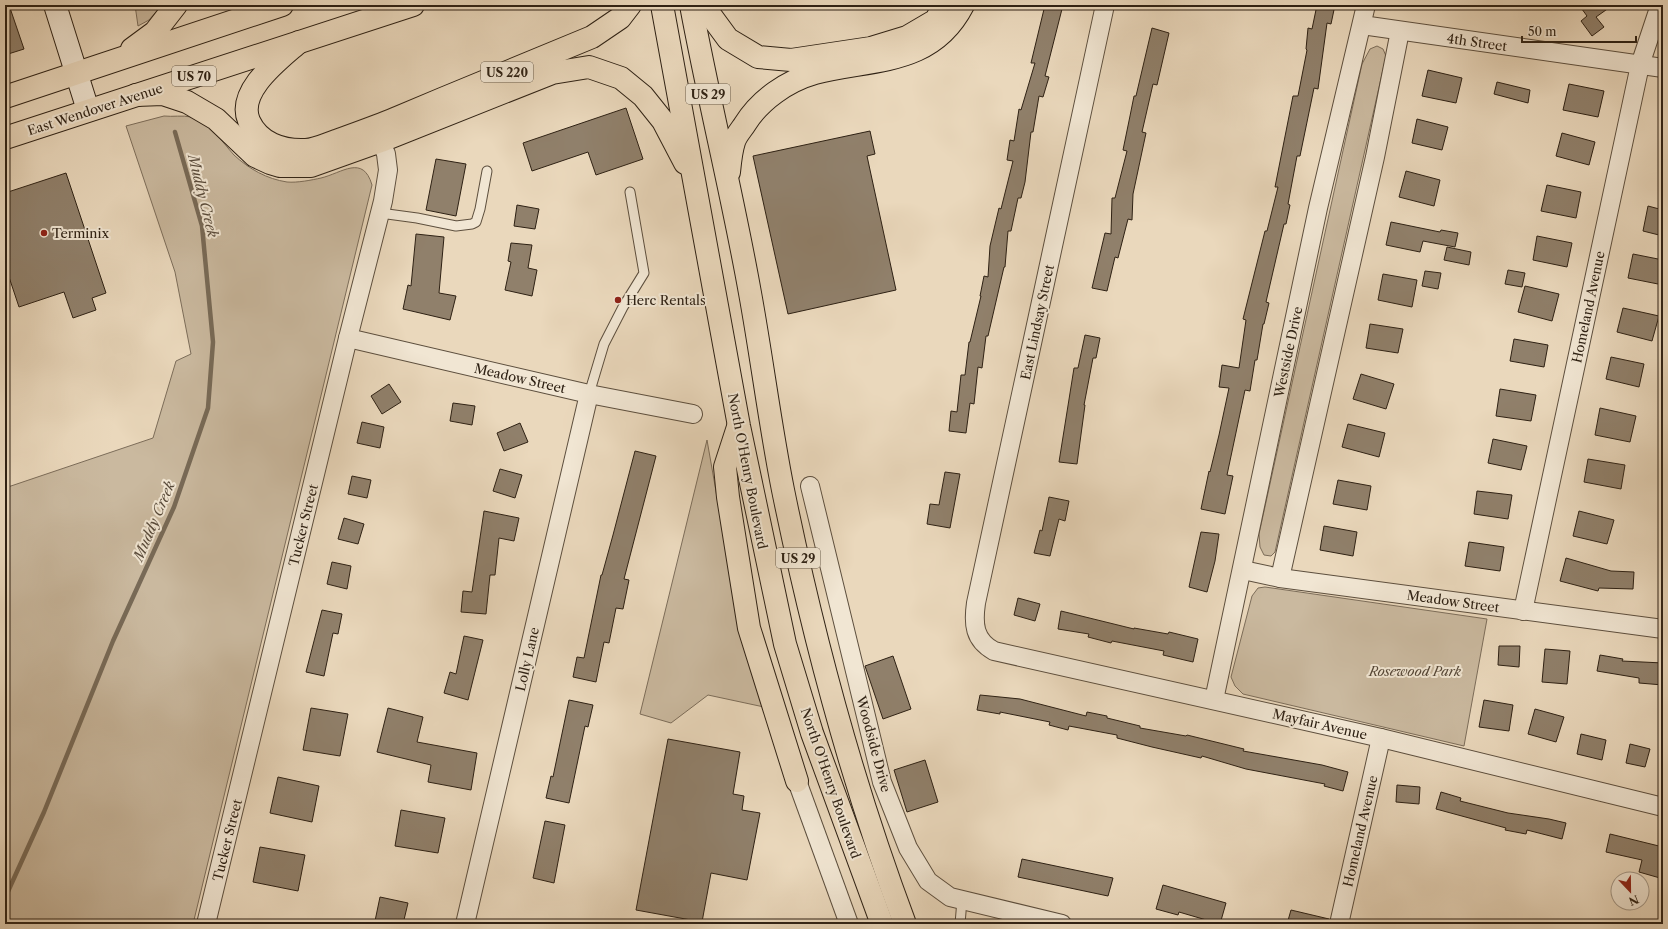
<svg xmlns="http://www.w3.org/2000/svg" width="1668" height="929" font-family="'Libre Caslon Text',serif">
<rect width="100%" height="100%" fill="#ead8bc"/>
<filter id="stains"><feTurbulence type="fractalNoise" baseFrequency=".005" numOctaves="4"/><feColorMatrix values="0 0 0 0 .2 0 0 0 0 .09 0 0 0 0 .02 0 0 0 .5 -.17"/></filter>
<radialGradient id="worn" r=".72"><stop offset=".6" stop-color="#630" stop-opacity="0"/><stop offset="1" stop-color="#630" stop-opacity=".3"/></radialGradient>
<g fill="#cab99f" stroke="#7c6d5a">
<path d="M 135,5 L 162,5 L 149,20 L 138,26 Z"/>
<path d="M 1377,46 L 1383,49 L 1386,56 L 1275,552 L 1271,556 L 1264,555 L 1260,547 L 1259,534 L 1362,64 L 1370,49 Z"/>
<path d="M 164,116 C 172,117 183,115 191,117 C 210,122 222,142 234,155 C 249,169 267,179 287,182 C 297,183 312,180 321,178 C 342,173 363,154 372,185 L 193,924 L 15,924 L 5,922 L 5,488 L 153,438 L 176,361 L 191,354 L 175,272 L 126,126 Z"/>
<path d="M 707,440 L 734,594 L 764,707 L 708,695 L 671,723 L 640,714 Z"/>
<path d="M 1265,587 L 1487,619 L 1464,746 L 1243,694 L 1235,686 L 1231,677 L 1252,596 L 1258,588 Z"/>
</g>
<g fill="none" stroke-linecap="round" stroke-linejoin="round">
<path stroke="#786a57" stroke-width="4.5" d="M 5,898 L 44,812 L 113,641 L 174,507 L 208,408 L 213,342 L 202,226 L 175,132"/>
</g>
<g fill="#90806b" stroke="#2e2114">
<path d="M 5,5 L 9,5 L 24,49 L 5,55 Z"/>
<path d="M 1045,5 L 1062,9 L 1045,76 L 1049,77 L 1043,97 L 1039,96 L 1033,132 L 1031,132 L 1025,182 L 1021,198 L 1018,198 L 1011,231 L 1008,231 L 1005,267 L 1004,267 L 988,336 L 986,336 L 982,368 L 978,367 L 974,404 L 970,403 L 966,433 L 949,431 L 951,411 L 957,412 L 961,375 L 965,375 L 969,342 L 970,342 L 981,296 L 980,296 L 984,276 L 988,277 L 990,246 L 999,208 L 1001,209 L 1013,161 L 1007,160 L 1010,140 L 1014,141 L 1019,109 L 1021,110 L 1035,63 L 1031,63 Z"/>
<path d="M 1317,5 L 1335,5 L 1331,24 L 1327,23 L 1318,89 L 1314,88 L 1300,156 L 1297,156 L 1288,204 L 1290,205 L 1286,224 L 1284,224 L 1266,302 L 1269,303 L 1264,324 L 1263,324 L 1257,360 L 1255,360 L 1250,391 L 1245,390 L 1227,475 L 1233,476 L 1225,514 L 1201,509 L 1209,471 L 1210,472 L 1219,435 L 1229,388 L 1219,387 L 1222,365 L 1239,368 L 1246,320 L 1243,319 L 1265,231 L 1267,231 L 1278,187 L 1275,187 L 1293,96 L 1298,96 L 1307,50 L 1306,49 L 1308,28 L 1312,29 Z"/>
<path d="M 1579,5 L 1613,5 L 1596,17 L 1604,27 L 1592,36 L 1581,21 L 1587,16 Z"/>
<path d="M 1152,28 L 1169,33 L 1157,85 L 1153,84 L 1142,132 L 1146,133 L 1133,194 L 1132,220 L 1128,219 L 1118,258 L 1115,257 L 1107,291 L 1092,288 L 1105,233 L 1111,234 L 1112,198 L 1115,198 L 1127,151 L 1123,150 L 1130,116 L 1134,96 L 1136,96 Z"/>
<path d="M 1428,70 L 1462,78 L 1456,103 L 1422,96 Z"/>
<path d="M 1497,82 L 1530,90 L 1528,103 L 1494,94 Z"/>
<path d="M 1569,84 L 1604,91 L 1598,117 L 1563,110 Z"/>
<path d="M 626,108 L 643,159 L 596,175 L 588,152 L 532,171 L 523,143 Z"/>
<path d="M 1417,119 L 1448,127 L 1442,150 L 1412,143 Z"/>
<path d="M 870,131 L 875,154 L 867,156 L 896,290 L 788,314 L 753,156 Z"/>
<path d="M 1562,133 L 1595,142 L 1589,165 L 1556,156 Z"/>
<path d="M 436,159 L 466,164 L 456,216 L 426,210 Z"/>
<path d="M 1406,171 L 1440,180 L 1434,206 L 1399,197 Z"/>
<path d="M 66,173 L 106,293 L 92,298 L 96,310 L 73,318 L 64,292 L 19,307 L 5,265 L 5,193 Z"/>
<path d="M 1547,185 L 1581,192 L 1576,218 L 1541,211 Z"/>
<path d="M 517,205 L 539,209 L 535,229 L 514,226 Z"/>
<path d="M 1648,206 L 1663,210 L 1663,236 L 1643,231 Z"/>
<path d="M 1391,222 L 1440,232 L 1441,230 L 1458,233 L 1455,247 L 1423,241 L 1420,252 L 1386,245 Z"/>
<path d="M 416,234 L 444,237 L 439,293 L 456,296 L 450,320 L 403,309 L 408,285 L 411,286 Z"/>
<path d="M 1537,236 L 1572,243 L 1567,267 L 1533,260 Z"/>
<path d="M 511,243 L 532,245 L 528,268 L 537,270 L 532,296 L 505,290 L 511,262 L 508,261 Z"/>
<path d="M 1447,247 L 1471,252 L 1469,265 L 1444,260 Z"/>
<path d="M 1633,254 L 1663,260 L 1663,285 L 1628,278 Z"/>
<path d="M 1508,270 L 1525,273 L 1522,287 L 1505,284 Z"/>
<path d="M 1425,271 L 1441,273 L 1438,289 L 1422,286 Z"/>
<path d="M 1383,274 L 1417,280 L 1412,307 L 1378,300 Z"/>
<path d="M 1525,286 L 1559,294 L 1552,321 L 1518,312 Z"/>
<path d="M 1623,308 L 1659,316 L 1652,341 L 1617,332 Z"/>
<path d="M 1370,324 L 1403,329 L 1398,353 L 1366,348 Z"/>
<path d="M 1085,335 L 1100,338 L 1096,358 L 1093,358 L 1084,405 L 1085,405 L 1077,464 L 1059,462 L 1074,368 L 1078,368 Z"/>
<path d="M 1514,339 L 1548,345 L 1544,367 L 1510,361 Z"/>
<path d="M 1611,357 L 1644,364 L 1639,387 L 1606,379 Z"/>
<path d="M 1361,374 L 1394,384 L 1386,409 L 1353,399 Z"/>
<path d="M 389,384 L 401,402 L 382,414 L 371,396 Z"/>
<path d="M 1500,389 L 1536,395 L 1531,421 L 1496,416 Z"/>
<path d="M 453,403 L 475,406 L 472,425 L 450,421 Z"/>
<path d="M 1600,408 L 1636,416 L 1630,442 L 1595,435 Z"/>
<path d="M 362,422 L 384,427 L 380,448 L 357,443 Z"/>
<path d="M 520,423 L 528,442 L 504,451 L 497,433 Z"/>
<path d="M 1348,424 L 1385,433 L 1379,457 L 1342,447 Z"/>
<path d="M 1493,439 L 1527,446 L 1521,470 L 1488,463 Z"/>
<path d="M 635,451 L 656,456 L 624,579 L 629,580 L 623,609 L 616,608 L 609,643 L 604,642 L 596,682 L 573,677 L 577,657 L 584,658 L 601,575 L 602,575 L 613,535 Z"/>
<path d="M 1588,459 L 1625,465 L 1621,489 L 1584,482 Z"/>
<path d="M 500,469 L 522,475 L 515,498 L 493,491 Z"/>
<path d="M 945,472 L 960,474 L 950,528 L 927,524 L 930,504 L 939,505 Z"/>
<path d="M 352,476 L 371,480 L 367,498 L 348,494 Z"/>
<path d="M 1338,480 L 1371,486 L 1367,510 L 1333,504 Z"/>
<path d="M 1477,491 L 1512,495 L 1508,519 L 1474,514 Z"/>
<path d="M 1049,497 L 1069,501 L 1065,521 L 1059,519 L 1050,556 L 1034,553 L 1040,530 L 1042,531 Z"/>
<path d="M 484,511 L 519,518 L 514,541 L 499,538 L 495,575 L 490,575 L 486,614 L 461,612 L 463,591 L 472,592 Z"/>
<path d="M 1579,511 L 1614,520 L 1607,544 L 1573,536 Z"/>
<path d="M 344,518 L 364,524 L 358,544 L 338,539 Z"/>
<path d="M 1324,526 L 1357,532 L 1353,556 L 1320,550 Z"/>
<path d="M 1201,532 L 1219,534 L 1215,561 L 1207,592 L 1189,587 Z"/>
<path d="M 1469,542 L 1504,547 L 1500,571 L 1465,566 Z"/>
<path d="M 1566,558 L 1611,571 L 1634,572 L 1633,589 L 1599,588 L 1598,591 L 1560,581 Z"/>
<path d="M 332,562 L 351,566 L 347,589 L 327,584 Z"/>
<path d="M 1018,598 L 1040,604 L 1035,621 L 1014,615 Z"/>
<path d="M 322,610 L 342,614 L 338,634 L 333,633 L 324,676 L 306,672 Z"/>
<path d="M 1061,611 L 1134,629 L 1134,628 L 1168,634 L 1169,632 L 1198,639 L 1193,662 L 1163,655 L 1164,651 L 1112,641 L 1111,643 L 1088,637 L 1089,634 L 1058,629 Z"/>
<path d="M 464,636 L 483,640 L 468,700 L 444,693 L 450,672 L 456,674 Z"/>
<path d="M 1499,646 L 1520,646 L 1519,667 L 1498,665 Z"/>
<path d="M 1545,649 L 1570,651 L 1567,684 L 1542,682 Z"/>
<path d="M 1600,655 L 1623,659 L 1622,661 L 1663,663 L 1663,685 L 1639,683 L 1639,678 L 1597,671 Z"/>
<path d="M 893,656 L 911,709 L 883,719 L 865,666 Z"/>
<path d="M 980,695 L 1020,699 L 1086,716 L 1087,712 L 1107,716 L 1107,718 L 1140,726 L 1140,728 L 1186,736 L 1187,735 L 1244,749 L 1243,751 L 1322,765 L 1348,772 L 1343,791 L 1324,786 L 1325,784 L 1246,769 L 1202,756 L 1201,758 L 1152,747 L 1117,738 L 1117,735 L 1069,726 L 1068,730 L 1049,725 L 1050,722 L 1000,712 L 1000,714 L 977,710 Z"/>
<path d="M 569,700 L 593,705 L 588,727 L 585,726 L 569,803 L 546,798 L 551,776 L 553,777 Z"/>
<path d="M 1484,700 L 1513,705 L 1509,731 L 1479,727 Z"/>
<path d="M 311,708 L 348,714 L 340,756 L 303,750 Z"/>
<path d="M 388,708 L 423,717 L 417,742 L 477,753 L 471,790 L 428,782 L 431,765 L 377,752 Z"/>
<path d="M 1535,709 L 1564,717 L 1556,742 L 1528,734 Z"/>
<path d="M 1581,734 L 1606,740 L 1602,760 L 1577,754 Z"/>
<path d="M 668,739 L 740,752 L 733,794 L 744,796 L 742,810 L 760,813 L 747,880 L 711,873 L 702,922 L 636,910 Z"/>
<path d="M 1630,744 L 1650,749 L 1645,767 L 1626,763 Z"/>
<path d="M 925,760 L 938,802 L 907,812 L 894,770 Z"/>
<path d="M 278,777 L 319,786 L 312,822 L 270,813 Z"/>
<path d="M 1397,785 L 1420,787 L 1419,804 L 1396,802 Z"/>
<path d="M 1441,792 L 1461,798 L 1460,801 L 1508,813 L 1549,819 L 1566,823 L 1562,839 L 1527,830 L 1526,834 L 1505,830 L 1506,828 L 1436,809 Z"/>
<path d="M 401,810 L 445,818 L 438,853 L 395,846 Z"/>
<path d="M 545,821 L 565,825 L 554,883 L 533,878 Z"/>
<path d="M 1610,834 L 1663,847 L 1663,865 L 1660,878 L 1639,872 L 1642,860 L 1606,852 Z"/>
<path d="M 260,847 L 305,855 L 298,891 L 253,882 Z"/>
<path d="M 1022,859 L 1113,878 L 1108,896 L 1018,877 Z"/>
<path d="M 1163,885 L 1226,903 L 1220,924 L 1179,912 L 1178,915 L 1156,909 Z"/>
<path d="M 380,897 L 408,903 L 403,924 L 389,924 L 375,921 Z"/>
<path d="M 1291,910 L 1329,919 L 1329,924 L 1287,924 Z"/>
</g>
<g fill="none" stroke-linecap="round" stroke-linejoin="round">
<g stroke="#5d4f3e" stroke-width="11">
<g id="lane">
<path d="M 380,213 L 417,218 L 456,226 L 472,224 L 476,222 L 480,209 L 487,171"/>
<path d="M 589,394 L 604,344 L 623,307 L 644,273 L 630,192"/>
<path d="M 960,924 L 962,900"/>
</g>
</g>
<g stroke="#5d4f3e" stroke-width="20">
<g id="street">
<path d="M 1105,5 L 976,603 C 973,624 974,640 994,651 L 1381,738 L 1663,807"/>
<path d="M 1362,25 L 1663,68"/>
<path d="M 348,338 L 589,394 L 693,414"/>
<path d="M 810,486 L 882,782 L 908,848 L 928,881 L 950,897 L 1062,924"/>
<path d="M 1243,570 L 1280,578 L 1663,629"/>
<path d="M 1280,578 L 1375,157 L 1400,31"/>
<path d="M 1523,611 L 1640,65 L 1660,5"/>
<path d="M 1214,700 L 1318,208 L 1366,5"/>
<path d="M 797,781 L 849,924"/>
<path d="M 206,924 L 348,338 L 383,201 L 388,170 L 386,154 L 376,129"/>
<path d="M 465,924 L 589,394"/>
<path d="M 1339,924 L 1381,738"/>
</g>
</g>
<g stroke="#2e2114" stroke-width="24">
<path id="secondary" d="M 55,5 L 88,110"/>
</g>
<g stroke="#2e2114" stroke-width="24">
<g id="highway">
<path d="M 662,5 L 739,426 L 785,644 L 812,733 L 882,924"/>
<path d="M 691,5 C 709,102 733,197 750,293 C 762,359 770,425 783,490 C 813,637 852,783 905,924"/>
<path d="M 703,5 L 728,39 L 758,57 L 791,60 L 871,48 L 907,37 L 936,20 L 944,5"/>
<path d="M 299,42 C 280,59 236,91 249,121 C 259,143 282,151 305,150 C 315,150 327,144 336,141 C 357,133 378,126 399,117 C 463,90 527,64 592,37 L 620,18 L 630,5"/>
<path d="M 132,49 L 155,32 L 176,5"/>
<path d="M 136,95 L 163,94 L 187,102 L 216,119 L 255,156 L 270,163 L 280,166 L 311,166 L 381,141 L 552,73 L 589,67 L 621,78 L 643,96 L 663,121 L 685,163"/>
<path d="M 5,97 L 282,5"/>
<path d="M 5,138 L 413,5"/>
<path d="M 729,172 C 730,162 731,151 734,142 C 736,135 742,129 745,124 C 760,100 787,81 815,73 C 871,58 931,67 963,5"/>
<path d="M 738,427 L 725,467 L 728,497 L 749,628 L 797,781"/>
</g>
</g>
<use href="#lane" stroke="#f1e6d3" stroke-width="9"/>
<use href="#street" stroke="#f1e6d3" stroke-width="18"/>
<use href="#secondary" stroke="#f1e6d3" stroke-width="22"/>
<use href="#highway" stroke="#ead8bc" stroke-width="22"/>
</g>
<g fill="#8f2418" stroke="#f1e6d3" stroke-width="1.5">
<circle cx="44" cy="233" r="4"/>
<circle cx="618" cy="300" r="4"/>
</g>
<g text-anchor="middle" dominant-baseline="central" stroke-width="4" stroke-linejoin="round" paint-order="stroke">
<g fill="#f1e6d3" stroke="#685c4d" stroke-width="1">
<rect x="481" y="62" width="52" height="20" rx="3"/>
<rect x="172" y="66" width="44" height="20" rx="3"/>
<rect x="686" y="84" width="44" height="20" rx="3"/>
<rect x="776" y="548" width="44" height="20" rx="3"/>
</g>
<g font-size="12" font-weight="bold" fill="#2e2114">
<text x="507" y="72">US 220</text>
<text x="194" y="76">US 70</text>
<text x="708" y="94">US 29</text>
<text x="798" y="558">US 29</text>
</g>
<g font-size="13" fill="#2e2114" stroke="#f1e6d3">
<text transform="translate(1477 42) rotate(8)">4th Street</text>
<text transform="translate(95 109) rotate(-18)">East Wendover Avenue</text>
<text transform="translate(1588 307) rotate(-78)">Homeland Avenue</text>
<text transform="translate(1037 322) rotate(-78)">East Lindsay Street</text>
<text transform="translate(1288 352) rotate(-78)">Westside Drive</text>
<text transform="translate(520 378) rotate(13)">Meadow Street</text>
<text transform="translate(748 471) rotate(79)">North O'Henry Boulevard</text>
<text transform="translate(303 525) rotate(-76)">Tucker Street</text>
<text transform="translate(1453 601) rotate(8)">Meadow Street</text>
<text transform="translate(527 659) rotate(-77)">Lolly Lane</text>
<text transform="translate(1320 724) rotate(13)">Mayfair Avenue</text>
<text transform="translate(874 744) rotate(75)">Woodside Drive</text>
<text transform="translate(831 783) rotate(71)">North O'Henry Boulevard</text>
<text transform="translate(1360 831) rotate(-77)">Homeland Avenue</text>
<text transform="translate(227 840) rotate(-76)">Tucker Street</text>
</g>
<g font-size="13" fill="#2e2114" stroke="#f1e6d3" text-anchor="start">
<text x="52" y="233">Terminix</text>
<text x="626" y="300">Herc Rentals</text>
</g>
<g font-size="13" font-style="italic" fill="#554737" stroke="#f1e6d3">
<text x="1415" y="671">Rosewood Park</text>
</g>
<g font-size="14" font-style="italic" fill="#594b3b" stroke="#f1e6d3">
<text transform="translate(203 196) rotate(76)">Muddy Creek</text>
<text transform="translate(154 521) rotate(-67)">Muddy Creek</text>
</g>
</g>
<rect width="1668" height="929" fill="none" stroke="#ead8bc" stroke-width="20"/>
<rect x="6" y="6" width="1656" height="917" fill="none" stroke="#2e2114" stroke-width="2"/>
<rect x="10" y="10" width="1648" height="909" fill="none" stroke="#2e2114"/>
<g transform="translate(1630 891) rotate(158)"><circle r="19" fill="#f1e6d3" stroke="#a39787"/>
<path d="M0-3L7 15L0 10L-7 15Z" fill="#8f2418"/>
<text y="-6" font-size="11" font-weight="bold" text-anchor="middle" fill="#2e2114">N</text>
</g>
<path d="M1522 36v6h114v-6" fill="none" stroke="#2e2114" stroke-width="2"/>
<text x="1528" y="36" font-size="12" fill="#2e2114" stroke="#f1e6d3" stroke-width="3" paint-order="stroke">50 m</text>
<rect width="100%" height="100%" filter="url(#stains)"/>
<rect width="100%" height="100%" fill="url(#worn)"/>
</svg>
